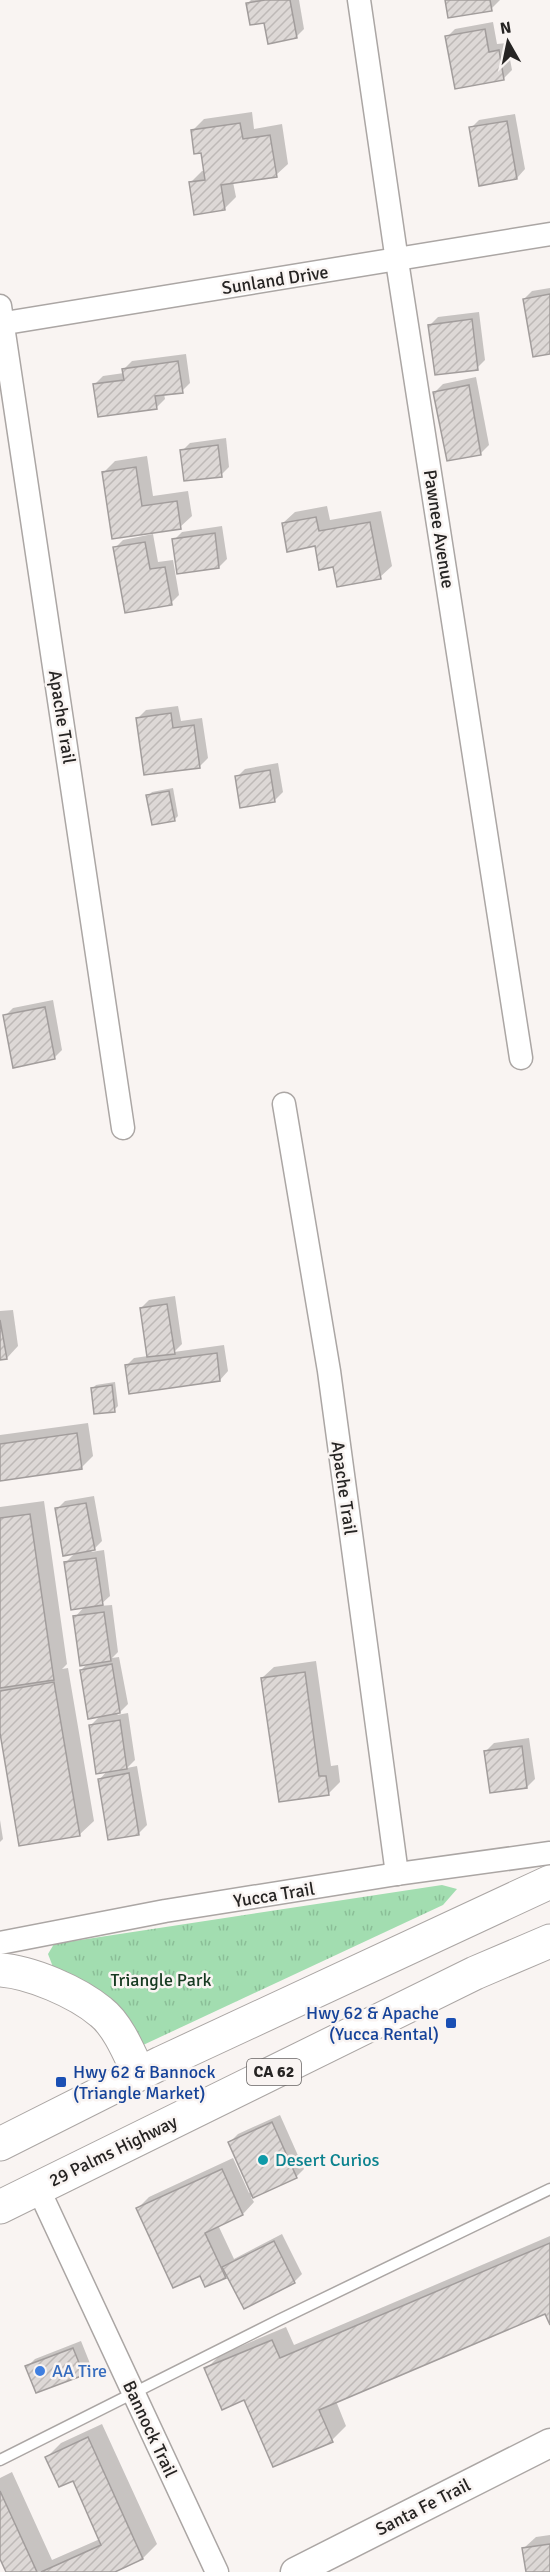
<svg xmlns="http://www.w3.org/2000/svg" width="550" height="2572" font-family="Signika,sans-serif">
<defs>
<pattern id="park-tufts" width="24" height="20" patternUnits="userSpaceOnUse" patternTransform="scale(1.5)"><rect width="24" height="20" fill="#a2ddb0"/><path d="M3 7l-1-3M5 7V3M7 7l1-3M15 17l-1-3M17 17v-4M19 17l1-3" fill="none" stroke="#8bbe97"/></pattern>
<pattern id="building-hatch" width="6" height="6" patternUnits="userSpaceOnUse" patternTransform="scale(1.5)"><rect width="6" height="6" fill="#ddd8d6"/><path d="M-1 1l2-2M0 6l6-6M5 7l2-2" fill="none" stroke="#beb9b7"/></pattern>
</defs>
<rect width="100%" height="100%" fill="#f9f4f2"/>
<path fill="url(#park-tufts)" d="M 442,1885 L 457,1889 L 443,1905 L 141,2046 L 53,1967 L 48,1954 L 54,1944 Z"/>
<g fill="#0003">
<path d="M 251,0 L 299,0 L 304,29 L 296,37 L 265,21 L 247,4 Z"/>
<path d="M 446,0 L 500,0 L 491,9 Z"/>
<path d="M 493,22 L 497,44 L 507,43 L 512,70 L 504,78 L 447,37 L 455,29 Z"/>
<path d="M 252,112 L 254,129 L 282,124 L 288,164 L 276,175 L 233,182 L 236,197 L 224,209 L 190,183 L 202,171 L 205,171 L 202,151 L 192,131 L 204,119 Z"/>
<path d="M 515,114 L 525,169 L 517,178 L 471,128 L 479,120 Z"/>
<path d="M 550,288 L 550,352 L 524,299 L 532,291 Z"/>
<path d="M 479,312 L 485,360 L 477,368 L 430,325 L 438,317 Z"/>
<path d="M 186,354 L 190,383 L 182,391 L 164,394 L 165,399 L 157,407 L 95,384 L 103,376 L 124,373 L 124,369 L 132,361 Z"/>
<path d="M 476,377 L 489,445 L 481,453 L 448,459 L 435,392 L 443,384 Z"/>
<path d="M 226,438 L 229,467 L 221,475 L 182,451 L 190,443 Z"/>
<path d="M 147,456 L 153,496 L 188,491 L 192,516 L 180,527 L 113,537 L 104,472 L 115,461 Z"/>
<path d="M 327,506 L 330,520 L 381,511 L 392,566 L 380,577 L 317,545 L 283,523 L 295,512 Z"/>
<path d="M 222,526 L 227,559 L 219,567 L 174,540 L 182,532 Z"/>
<path d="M 153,534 L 158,562 L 173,560 L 179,595 L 171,603 L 115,548 L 123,540 Z"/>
<path d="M 178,706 L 181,721 L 202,718 L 208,758 L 200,766 L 138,718 L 146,710 Z"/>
<path d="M 278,763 L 283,792 L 275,800 L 237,777 L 245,769 Z"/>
<path d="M 173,788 L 178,816 L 174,820 L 148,796 L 152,792 Z"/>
<path d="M 53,1000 L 62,1050 L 54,1058 L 5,1016 L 13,1008 Z"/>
<path d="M 175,1296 L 182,1344 L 174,1352 L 224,1345 L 228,1371 L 220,1380 L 126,1366 L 134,1358 L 148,1356 L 141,1308 L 149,1300 Z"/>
<path d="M 13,1310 L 18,1346 L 7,1358 L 0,1359 L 0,1311 Z"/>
<path d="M 115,1382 L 118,1406 L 114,1410 L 92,1389 L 96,1385 Z"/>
<path d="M 88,1423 L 93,1456 L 81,1468 L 0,1479 L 0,1435 Z"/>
<path d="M 94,1496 L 102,1541 L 91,1552 L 104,1550 L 110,1596 L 99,1606 L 112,1605 L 118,1652 L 112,1658 L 119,1657 L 128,1704 L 117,1715 L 128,1713 L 135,1760 L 127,1768 L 137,1766 L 147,1825 L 139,1833 L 100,1779 L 108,1770 L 91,1725 L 101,1715 L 81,1670 L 88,1663 L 75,1617 L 85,1606 L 66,1562 L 76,1552 L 57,1509 L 65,1501 Z"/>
<path d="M 44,1501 L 67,1664 L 62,1669 L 68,1668 L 94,1821 L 79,1835 L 0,1724 L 0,1507 Z"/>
<path d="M 316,1661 L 331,1766 L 338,1765 L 340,1782 L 328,1794 L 262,1678 L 274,1667 Z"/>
<path d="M 529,1738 L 535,1779 L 527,1787 L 486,1751 L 494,1743 Z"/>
<path d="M 0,1820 L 3,1839 L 0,1842 Z"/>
<path d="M 280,2115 L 304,2169 L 296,2177 L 251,2197 L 254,2202 L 243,2214 L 218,2225 L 234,2259 L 282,2234 L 302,2274 L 294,2282 L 227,2274 L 225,2277 L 200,2274 L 138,2208 L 149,2197 L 233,2158 L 249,2193 L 252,2191 L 230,2142 L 238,2134 Z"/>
<path d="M 550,2236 L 550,2321 L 546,2312 L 336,2401 L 346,2426 L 332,2440 L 245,2398 L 206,2369 L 220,2355 L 286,2327 L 294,2345 Z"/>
<path d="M 81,2341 L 91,2366 L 83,2374 L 27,2367 L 35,2359 Z"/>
<path d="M 102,2424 L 157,2544 L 143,2558 L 112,2572 L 7,2572 L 0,2556 L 0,2478 L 12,2472 L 52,2560 L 100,2539 L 73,2479 L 47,2457 L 61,2443 Z"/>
<path d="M 550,2535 L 550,2572 L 528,2572 L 524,2548 L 536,2537 Z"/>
</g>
<g fill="url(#building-hatch)" stroke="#a29d9c" stroke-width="1.5">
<path d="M 265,0 L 290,0 L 297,38 L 268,44 L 264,23 L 250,25 L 246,3 Z"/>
<path d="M 445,0 L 490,0 L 492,11 L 448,18 Z"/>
<path d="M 485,29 L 489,52 L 499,50 L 504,80 L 455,89 L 445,36 Z"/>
<path d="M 507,121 L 517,179 L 479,186 L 469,127 Z"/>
<path d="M 240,123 L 243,139 L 270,135 L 277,177 L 221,185 L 225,210 L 194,215 L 189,182 L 205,180 L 201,153 L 194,154 L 191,130 Z"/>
<path d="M 550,294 L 550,354 L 533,357 L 523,299 Z"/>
<path d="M 472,319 L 478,370 L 435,375 L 428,325 Z"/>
<path d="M 178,361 L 183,393 L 155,396 L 157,409 L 98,417 L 93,384 L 124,380 L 122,369 Z"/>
<path d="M 469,385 L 481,455 L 447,461 L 433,392 Z"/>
<path d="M 218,445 L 222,477 L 184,481 L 180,450 Z"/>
<path d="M 136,467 L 142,506 L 177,501 L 181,529 L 112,539 L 102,472 Z"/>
<path d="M 316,517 L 319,531 L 370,522 L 381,579 L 337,587 L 333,567 L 319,570 L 315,546 L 287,552 L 282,523 Z"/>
<path d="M 215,533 L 219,568 L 177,574 L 172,539 Z"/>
<path d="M 145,542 L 150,569 L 165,567 L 172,605 L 125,613 L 113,547 Z"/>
<path d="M 171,713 L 173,728 L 194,725 L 200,768 L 144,775 L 136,718 Z"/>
<path d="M 270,770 L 275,802 L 240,808 L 235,776 Z"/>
<path d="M 169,791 L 175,821 L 152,825 L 146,795 Z"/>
<path d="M 45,1007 L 55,1059 L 13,1068 L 3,1015 Z"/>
<path d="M 167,1304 L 175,1354 L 147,1357 L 140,1308 Z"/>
<path d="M 0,1320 L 7,1359 L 0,1360 Z"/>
<path d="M 217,1353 L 220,1381 L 129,1394 L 125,1365 Z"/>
<path d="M 112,1385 L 115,1412 L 94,1414 L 91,1388 Z"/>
<path d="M 77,1433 L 82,1469 L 0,1481 L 0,1444 Z"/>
<path d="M 86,1503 L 95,1550 L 63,1556 L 55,1508 Z"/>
<path d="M 30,1514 L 54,1680 L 0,1688 L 0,1518 Z"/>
<path d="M 96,1558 L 103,1605 L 71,1610 L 64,1562 Z"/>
<path d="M 104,1612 L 111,1661 L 80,1666 L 73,1616 Z"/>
<path d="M 112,1664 L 120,1713 L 88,1719 L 80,1670 Z"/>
<path d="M 305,1672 L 319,1776 L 326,1776 L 329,1795 L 279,1802 L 261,1678 Z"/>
<path d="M 54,1682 L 80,1836 L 19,1846 L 0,1733 L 0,1691 Z"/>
<path d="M 120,1720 L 127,1769 L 96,1774 L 89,1725 Z"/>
<path d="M 522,1746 L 527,1788 L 490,1793 L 484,1751 Z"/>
<path d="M 129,1773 L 139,1835 L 108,1840 L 98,1779 Z"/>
<path d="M 272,2122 L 297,2178 L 253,2198 L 228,2142 Z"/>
<path d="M 222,2169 L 243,2215 L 205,2233 L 226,2278 L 205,2287 L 200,2276 L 173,2288 L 136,2208 Z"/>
<path d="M 274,2241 L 295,2283 L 244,2309 L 222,2267 Z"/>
<path d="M 550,2243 L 550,2325 L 545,2314 L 319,2410 L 333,2442 L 273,2467 L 244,2400 L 222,2410 L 204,2368 L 272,2340 L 280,2358 Z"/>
<path d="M 73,2348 L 84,2375 L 36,2393 L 25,2366 Z"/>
<path d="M 88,2437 L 143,2559 L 115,2572 L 41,2572 L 101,2545 L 73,2481 L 59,2487 L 45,2457 Z"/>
<path d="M 0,2491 L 37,2572 L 6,2572 L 0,2559 Z"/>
<path d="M 550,2544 L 550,2572 L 526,2572 L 522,2548 Z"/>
</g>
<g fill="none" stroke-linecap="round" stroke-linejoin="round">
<g stroke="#aba6a4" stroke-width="13">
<path id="service" d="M 0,2460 L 279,2320 L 550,2189"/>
</g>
<g stroke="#aba6a4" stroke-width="25">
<g id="minor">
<path d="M 359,0 L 397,261 L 521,1058"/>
<path d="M 0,306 L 123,1128"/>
<path d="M 0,324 L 550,234"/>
<path d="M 284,1104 L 329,1371 L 397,1874"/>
<path d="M 0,1943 L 165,1911 L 397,1874 L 550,1853"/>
<path d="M 38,2188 L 217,2572"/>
</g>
</g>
<g stroke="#aba6a4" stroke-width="31">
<path id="tertiary" d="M 295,2572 L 550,2443"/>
</g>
<g stroke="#aba6a4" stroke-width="35">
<g id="primary">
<path d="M 0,1970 C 31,1972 77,1992 101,2012 C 118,2025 130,2055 139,2074"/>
<path d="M 0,2144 L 161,2063 L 550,1882"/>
<path d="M 0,2207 L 475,1973 L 550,1941"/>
</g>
</g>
<use href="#service" stroke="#fff" stroke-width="10"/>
<use href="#minor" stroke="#fff" stroke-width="22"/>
<use href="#tertiary" stroke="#fff" stroke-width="28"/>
<use href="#primary" stroke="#fff" stroke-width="33"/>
</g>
<g fill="#1a4fb4" stroke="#f9f4f2" stroke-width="2">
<rect x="445" y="2017" width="12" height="12" rx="3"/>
<rect x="55" y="2076" width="12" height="12" rx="3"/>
</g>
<circle fill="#0f9aa8" stroke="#f9f4f2" stroke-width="2" cx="263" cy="2160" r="6"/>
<circle fill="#3f7fe0" stroke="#f9f4f2" stroke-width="2" cx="40" cy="2371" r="6"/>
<g text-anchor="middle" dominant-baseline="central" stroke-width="5" stroke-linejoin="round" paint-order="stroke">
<rect fill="#f9f4f2" stroke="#656261" stroke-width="1.5" x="247" y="2059" width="54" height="26" rx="4.5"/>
<g font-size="16" font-weight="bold" fill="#262423">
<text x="274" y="2072">CA 62</text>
</g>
<g font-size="18" fill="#262423" stroke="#f9f4f2">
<text transform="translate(275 280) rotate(-9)">Sunland Drive</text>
<text transform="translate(439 529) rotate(81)">Pawnee Avenue</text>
<text transform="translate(62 717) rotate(81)">Apache Trail</text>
<text transform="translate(344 1488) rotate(82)">Apache Trail</text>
<text transform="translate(274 1895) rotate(-9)">Yucca Trail</text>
<text transform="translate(113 2151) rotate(-26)">29 Palms Highway</text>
<text transform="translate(150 2429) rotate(65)">Bannock Trail</text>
<text transform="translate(423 2507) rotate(-27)">Santa Fe Trail</text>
</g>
<g font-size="18" fill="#163a21" stroke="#f9f4f2">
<text x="161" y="1980">Triangle Park</text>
</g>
<g font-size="18" fill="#164399" stroke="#f9f4f2" text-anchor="end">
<text x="439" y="2013">Hwy 62 &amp; Apache<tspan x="439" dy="21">(Yucca Rental)</tspan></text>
<text x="73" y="2072" text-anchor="start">Hwy 62 &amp; Bannock<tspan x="73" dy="21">(Triangle Market)</tspan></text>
</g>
<g font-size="18" fill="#0d838f" stroke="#f9f4f2" text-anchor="start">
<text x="275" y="2160">Desert Curios</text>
</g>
<g font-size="18" fill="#366cbe" stroke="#f9f4f2" text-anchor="start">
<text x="52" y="2371">AA Tire</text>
</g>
</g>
<g transform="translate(508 42) rotate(351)" stroke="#f9f4f2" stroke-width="4.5" paint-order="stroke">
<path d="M0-4.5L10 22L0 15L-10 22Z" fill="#262423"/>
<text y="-9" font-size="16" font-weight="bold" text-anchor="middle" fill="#262423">N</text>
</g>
</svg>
